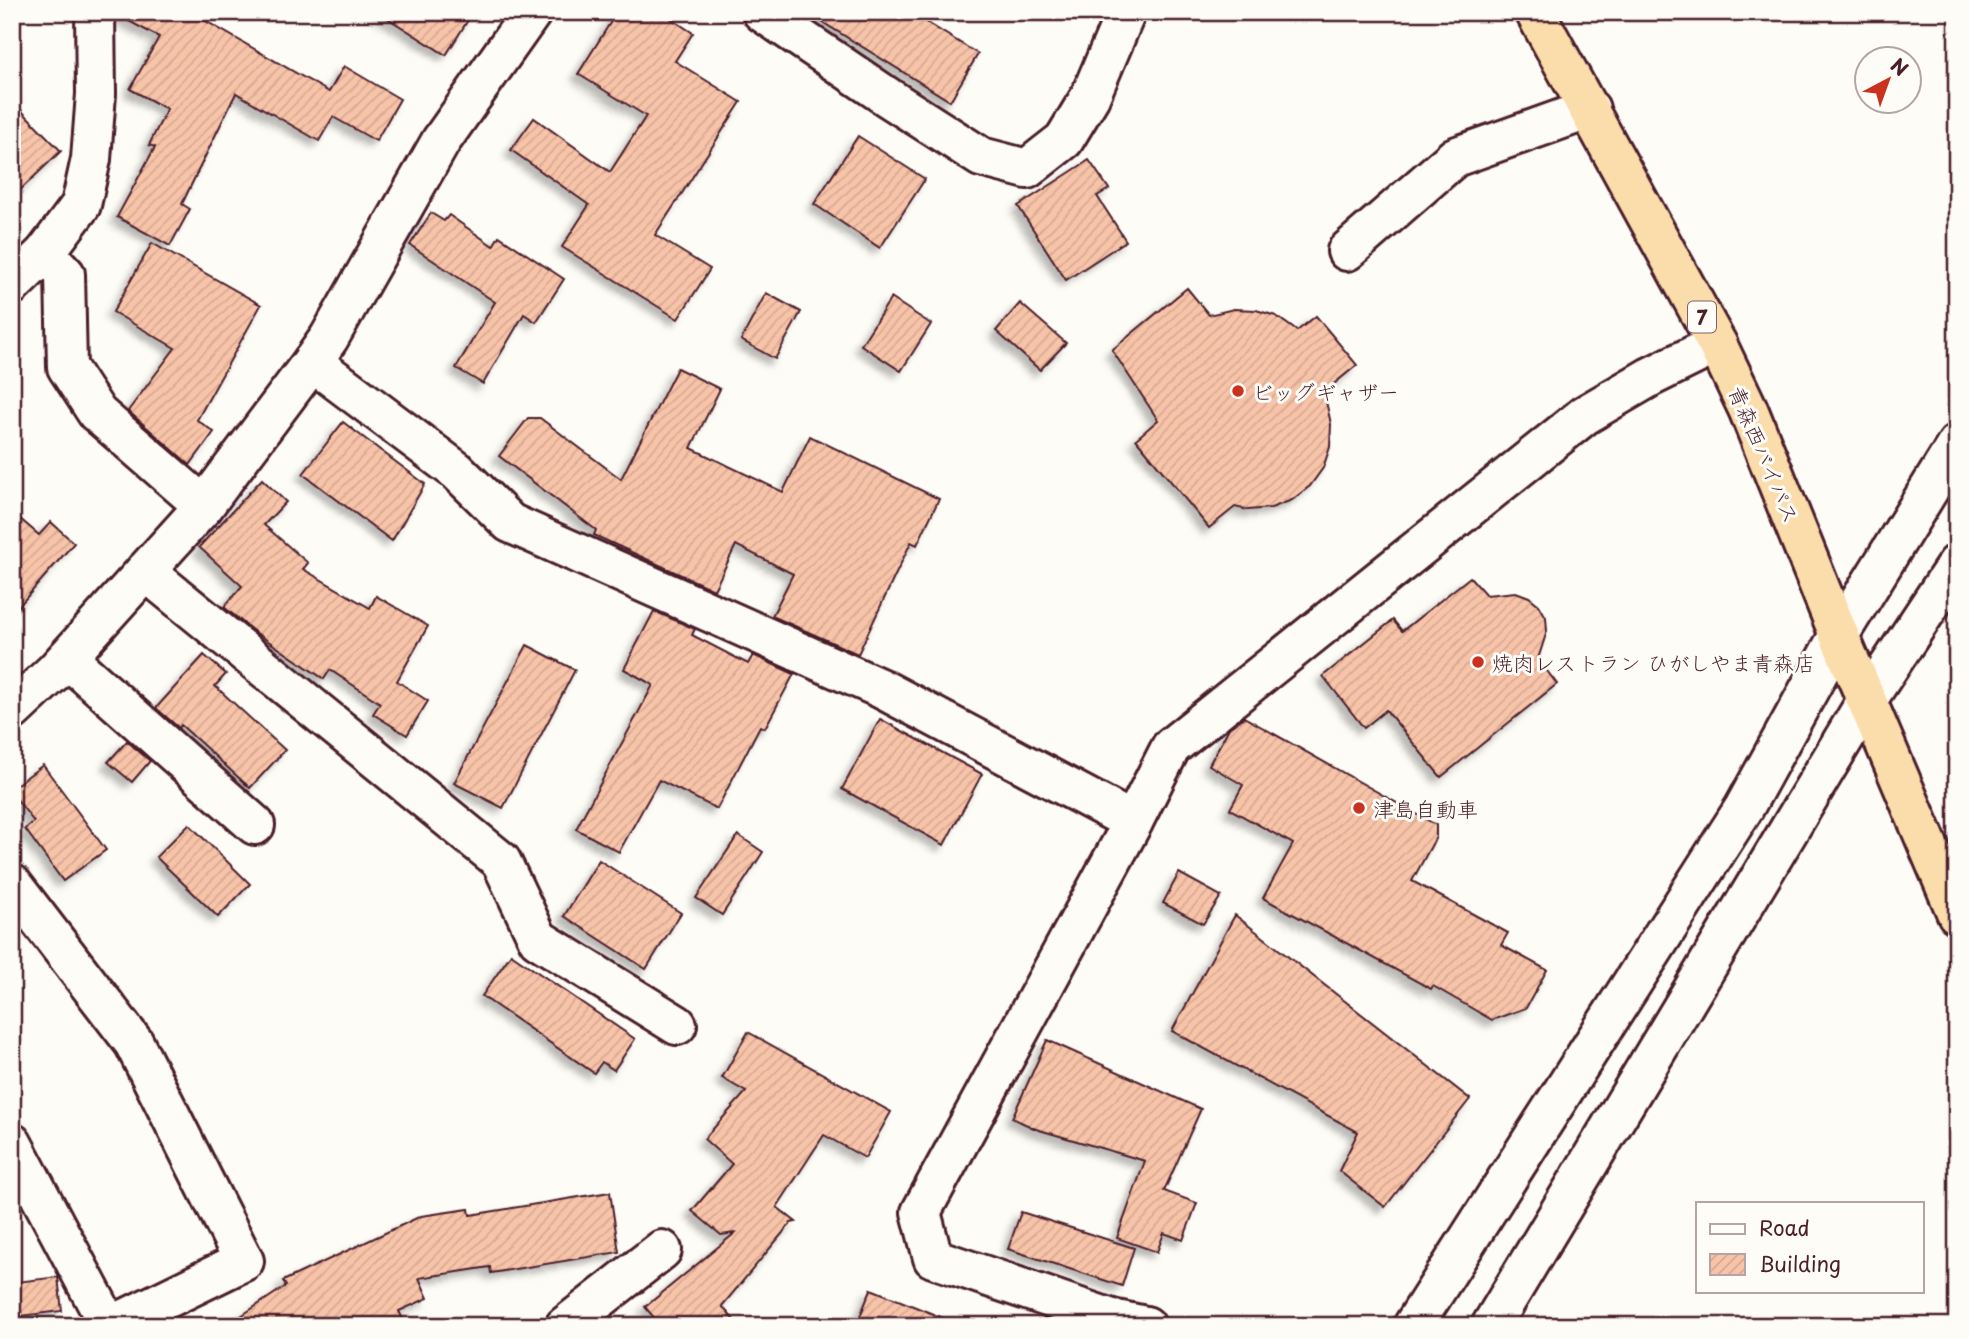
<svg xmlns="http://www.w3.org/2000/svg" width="1969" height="1338" font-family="'Playpen Sans','Klee One',sans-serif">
<defs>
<pattern id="building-hatch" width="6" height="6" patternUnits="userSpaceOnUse" patternTransform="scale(1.75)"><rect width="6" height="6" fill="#f8c4a9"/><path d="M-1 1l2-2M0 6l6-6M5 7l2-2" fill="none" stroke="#d6a892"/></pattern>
<filter id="shadow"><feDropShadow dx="-6" dy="6" stdDeviation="3.5" flood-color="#0004"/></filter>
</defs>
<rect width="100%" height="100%" fill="#fdfcf7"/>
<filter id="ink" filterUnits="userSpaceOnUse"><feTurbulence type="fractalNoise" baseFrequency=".0143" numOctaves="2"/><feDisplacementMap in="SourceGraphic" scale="14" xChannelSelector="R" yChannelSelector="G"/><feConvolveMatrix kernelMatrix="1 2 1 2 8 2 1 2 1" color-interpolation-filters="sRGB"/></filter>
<g filter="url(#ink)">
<g fill="url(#building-hatch)" stroke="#4a1f2b" stroke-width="2" filter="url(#shadow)">
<path d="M 117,12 L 190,12 L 329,92 L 344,66 L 400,99 L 376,141 L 333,117 L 319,141 L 236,93 L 182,204 L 190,209 L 170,246 L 117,217 L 155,147 L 149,145 L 167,109 L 130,89 L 159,37 L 117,15 Z"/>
<path d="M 378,12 L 473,12 L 446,55 Z"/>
<path d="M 617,12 L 661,12 L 693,33 L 675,61 L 741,102 L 655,235 L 710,269 L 678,319 L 562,247 L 589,205 L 511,150 L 534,118 L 610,172 L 646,116 L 578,74 Z"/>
<path d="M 806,12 L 910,12 L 978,54 L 950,101 Z"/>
<path d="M 12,101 L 61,151 L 12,198 Z"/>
<path d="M 858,136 L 925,179 L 880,248 L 814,204 Z"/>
<path d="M 1089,160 L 1109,189 L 1097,196 L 1126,241 L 1066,280 L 1018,206 Z"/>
<path d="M 431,213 L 444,221 L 449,215 L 493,246 L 499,236 L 564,279 L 536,322 L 524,314 L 483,384 L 456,368 L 495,302 L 410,245 Z"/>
<path d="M 152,243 L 261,305 L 197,420 L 214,432 L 190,465 L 128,411 L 175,348 L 113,312 Z"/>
<path d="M 1187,288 L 1209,315 L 1234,309 L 1256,310 L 1276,316 L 1297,331 L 1316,316 L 1357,365 L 1324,392 L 1331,424 L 1330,447 L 1323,468 L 1310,486 L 1292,500 L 1271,508 L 1248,510 L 1235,507 L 1209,528 L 1136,439 L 1158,420 L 1112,350 Z"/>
<path d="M 766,293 L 801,312 L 775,359 L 741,340 Z"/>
<path d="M 891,298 L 931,324 L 901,371 L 861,345 Z"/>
<path d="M 1020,303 L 1066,343 L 1040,370 L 996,331 Z"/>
<path d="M 677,368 L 720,389 L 691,448 L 783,492 L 810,436 L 939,499 L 917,545 L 911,542 L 858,654 L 772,616 L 793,574 L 736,545 L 714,590 L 594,535 L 596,530 L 499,456 L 528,418 L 540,418 L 621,479 Z"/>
<path d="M 343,422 L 425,484 L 392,541 L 303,474 Z"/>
<path d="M 262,479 L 286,502 L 264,525 L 308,563 L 303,569 L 370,608 L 376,596 L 428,626 L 397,681 L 428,701 L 407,735 L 373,714 L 380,703 L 330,670 L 324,679 L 252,630 L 224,607 L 242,586 L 199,547 Z"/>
<path d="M 12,512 L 39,535 L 51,522 L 74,543 L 12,614 Z"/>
<path d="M 1470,577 L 1486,595 L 1516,592 L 1529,597 L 1539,605 L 1546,617 L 1547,631 L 1538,659 L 1557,684 L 1441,777 L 1386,710 L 1364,728 L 1323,676 L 1393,620 L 1402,631 Z"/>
<path d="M 654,611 L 695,629 L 692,635 L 748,664 L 753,655 L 794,674 L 765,728 L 760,726 L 717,809 L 659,780 L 619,852 L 576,829 L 653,685 L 624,669 Z"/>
<path d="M 527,645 L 575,670 L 503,808 L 454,783 Z"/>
<path d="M 204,655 L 226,674 L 215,686 L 285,750 L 250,788 L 181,725 L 179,728 L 156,708 Z"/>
<path d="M 1244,717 L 1436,825 L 1436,837 L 1412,881 L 1508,933 L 1501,945 L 1547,970 L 1526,1008 L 1492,1020 L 1433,986 L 1431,989 L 1263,898 L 1293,844 L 1230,809 L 1243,785 L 1209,765 L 1229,728 Z"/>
<path d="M 880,719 L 982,774 L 944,845 L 842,789 Z"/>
<path d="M 127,741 L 150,761 L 132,782 L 108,762 Z"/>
<path d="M 43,765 L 106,850 L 63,881 L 25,829 L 34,822 L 12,793 L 12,788 Z"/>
<path d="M 189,824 L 250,884 L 218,917 L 156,857 Z"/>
<path d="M 738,835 L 763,852 L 722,915 L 696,898 Z"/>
<path d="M 599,860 L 681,913 L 646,969 L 564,916 Z"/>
<path d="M 1179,873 L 1221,896 L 1203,924 L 1163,903 Z"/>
<path d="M 1235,915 L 1470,1099 L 1385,1207 L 1339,1171 L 1358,1132 L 1172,1031 Z"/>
<path d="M 511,954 L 635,1039 L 614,1070 L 602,1062 L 594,1073 L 482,996 Z"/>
<path d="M 748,1032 L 891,1112 L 865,1158 L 824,1135 L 777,1207 L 796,1222 L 791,1223 L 722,1306 L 739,1326 L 661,1326 L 645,1307 L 735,1233 L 721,1235 L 692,1211 L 732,1164 L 704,1139 L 746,1092 L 722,1078 Z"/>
<path d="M 1047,1040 L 1201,1109 L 1164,1191 L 1197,1203 L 1183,1240 L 1164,1233 L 1157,1252 L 1117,1238 L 1145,1161 L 1036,1129 L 1012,1118 Z"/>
<path d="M 610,1192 L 619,1252 L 491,1273 L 490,1267 L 419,1278 L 428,1298 L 399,1311 L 406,1326 L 226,1326 L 286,1286 L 283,1281 L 421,1216 L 469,1209 L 470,1215 Z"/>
<path d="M 1021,1212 L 1134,1248 L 1122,1286 L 1008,1249 Z"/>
<path d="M 58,1277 L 62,1311 L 21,1316 L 16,1282 Z"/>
<path d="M 871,1289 L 958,1324 L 957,1326 L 856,1326 Z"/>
</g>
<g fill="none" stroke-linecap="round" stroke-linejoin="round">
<g stroke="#4a1f2b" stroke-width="44">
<g id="minor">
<path d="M 762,12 L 889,98 L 981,157 L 1027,169 L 1064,140 L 1090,97 L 1126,12"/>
<path d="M 1347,251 L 1455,157 L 1590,109"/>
<path d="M 45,253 L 65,274 L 67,367 L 97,413 L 204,506"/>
<path d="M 12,285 L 45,253 L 81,205 L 91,159 L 96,94 L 95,12"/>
<path d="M 312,362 L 457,471 L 510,523 L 882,689 L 1133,822"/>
<path d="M 145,571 L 501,861 L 538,939 L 677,1025"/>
<path d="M 67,658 L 255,825"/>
<path d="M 12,711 L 55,671 L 204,506 L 312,362 L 329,338 L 441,141 L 532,12"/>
<path d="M 12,884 L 134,1043 L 244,1261 L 111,1326"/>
<path d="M 12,1143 L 109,1326"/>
<path d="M 1112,1319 L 933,1258 L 921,1212 L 1133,822 L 1171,747 L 1585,415 L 1650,377 L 1717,344"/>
<path d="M 565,1326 L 662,1250"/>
<path d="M 1103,1326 L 1112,1319 L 1146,1326"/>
<path d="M 1413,1326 L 1744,808 L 1839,635 L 1957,444"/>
<path d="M 1491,1326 L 1867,700 L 1957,564"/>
</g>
</g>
<g stroke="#4a1f2b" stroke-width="44">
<path id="highway" d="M 1535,12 L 1717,344 L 1748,409 L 1839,635 L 1957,914"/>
</g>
<use href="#minor" stroke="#fdfcf7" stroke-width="38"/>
<use href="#highway" stroke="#faddab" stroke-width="38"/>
</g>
</g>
<g fill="#c8321e" stroke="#fdfcf7" stroke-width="2.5">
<circle cx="1238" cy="391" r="7"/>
<circle cx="1478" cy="662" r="7"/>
<circle cx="1359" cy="808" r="7"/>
</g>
<g text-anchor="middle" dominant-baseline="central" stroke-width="6" stroke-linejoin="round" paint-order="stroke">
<rect fill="#fdfcf7" stroke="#806168" stroke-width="2" x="1688" y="301.5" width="28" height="31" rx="5"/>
<g font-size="19" font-weight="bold" fill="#4a1f2b">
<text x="1702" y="317">7</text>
</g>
<g font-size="21" fill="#4a1f2b" stroke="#fdfcf7" text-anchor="start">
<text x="1252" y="391">ビッグギャザー</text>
<text x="1492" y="662">焼肉レストラン ひがしやま青森店</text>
<text x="1373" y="808">津島自動車</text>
</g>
<g font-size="21" fill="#4a1f2b" stroke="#fdfcf7">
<text transform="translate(1765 454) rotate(67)">青森西バイパス</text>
</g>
</g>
<rect width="1969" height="1338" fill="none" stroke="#fdfcf7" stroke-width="42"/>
<rect x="21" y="21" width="1927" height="1296" fill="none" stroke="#4a1f2b" stroke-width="2.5" filter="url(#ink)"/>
<rect x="1696" y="1202" width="228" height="91" fill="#fdfcf7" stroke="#b5a4a5" stroke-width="2"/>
<rect x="1710" y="1224" width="35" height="10" fill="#fdfcf7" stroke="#b5a4a5" stroke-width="2"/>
<text x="1759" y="1236" font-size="21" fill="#4a1f2b">Road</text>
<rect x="1710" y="1254" width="35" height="21" fill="url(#building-hatch)" stroke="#b5a4a5" stroke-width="2"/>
<text x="1759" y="1272" font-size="21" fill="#4a1f2b">Building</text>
<g transform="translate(1888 80) rotate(41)"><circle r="33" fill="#fdfcf7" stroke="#b5a4a5" stroke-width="2"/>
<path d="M0-5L12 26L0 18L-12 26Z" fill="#c8321e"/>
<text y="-10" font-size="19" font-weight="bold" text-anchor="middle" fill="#4a1f2b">N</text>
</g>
</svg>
